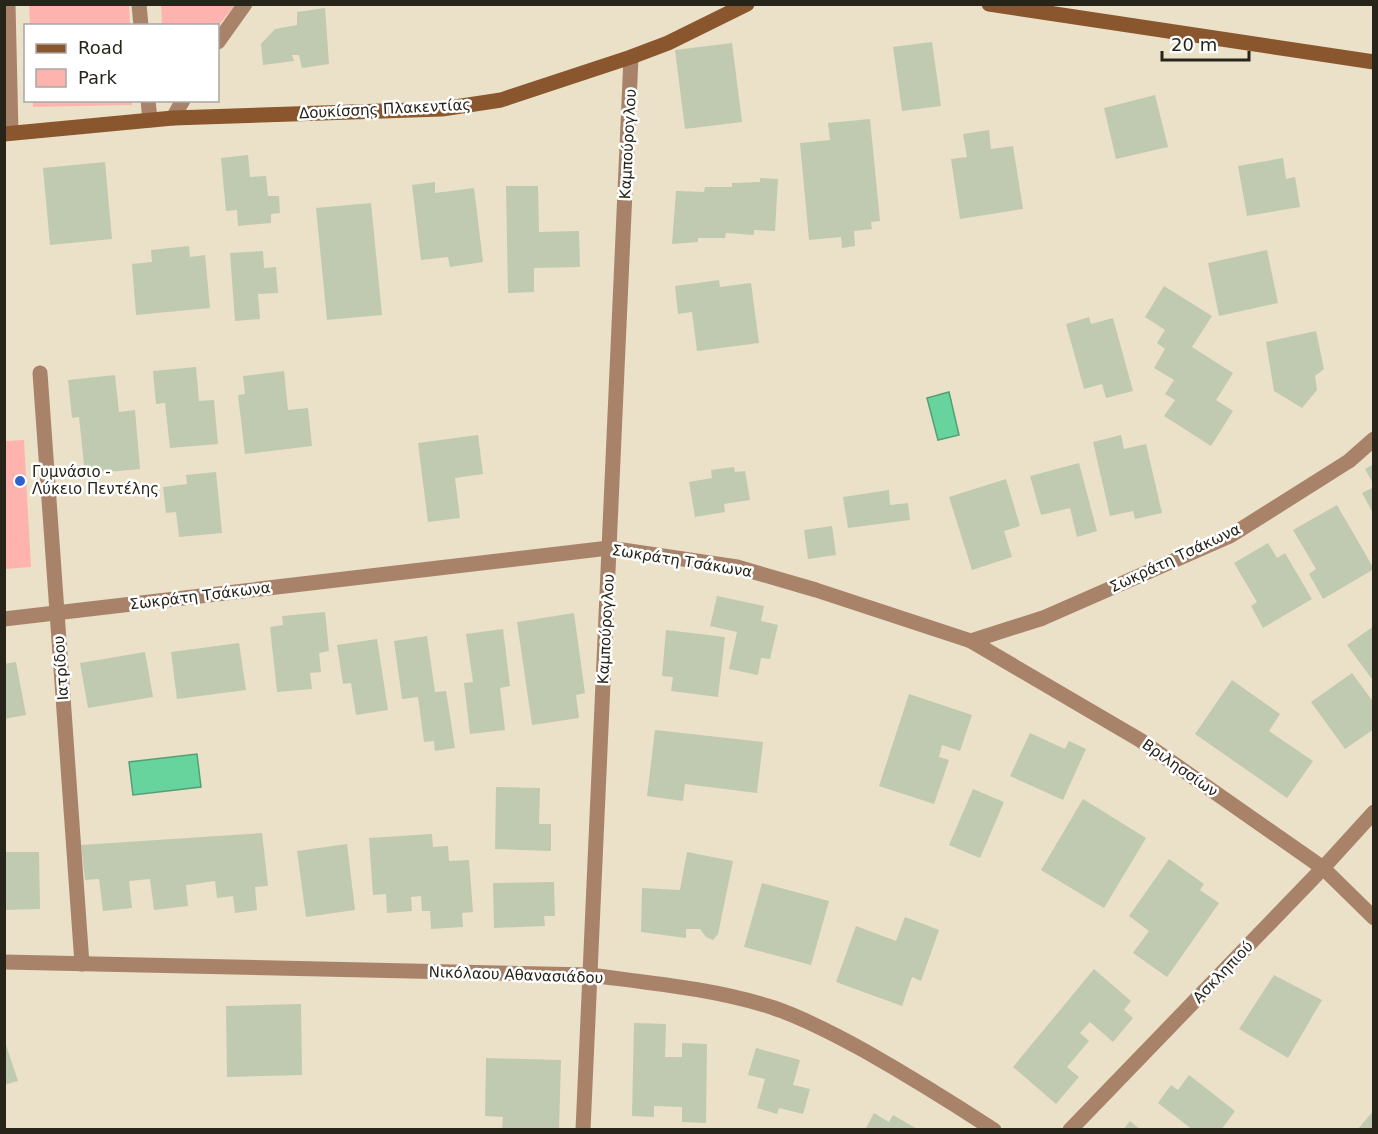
<svg xmlns="http://www.w3.org/2000/svg" width="1378" height="1134" font-family="'DejaVu Sans',sans-serif">
<rect width="100%" height="100%" fill="#eae1c8"/>
<g fill="#feb3af">
<path d="M 29,5 L 129,5 L 130,25 L 30,25 Z"/>
<path d="M 161,5 L 161,4 L 235,5 L 218,26 L 162,25 Z"/>
<path d="M 132,101 L 132,105 L 33,107 L 33,101 Z"/>
<path d="M 24,440 L 31,567 L 5,569 L 5,441 Z"/>
</g>
<g fill="#68d49d" stroke="#549f76" stroke-width="1.5">
<path d="M 949,392 L 959,435 L 938,440 L 927,398 Z"/>
<path d="M 197,754 L 201,787 L 133,795 L 129,762 Z"/>
</g>
<g fill="#c0cab1">
<path d="M 325,8 L 329,64 L 302,68 L 299,55 L 292,55 L 294,61 L 263,65 L 261,44 L 275,29 L 297,25 L 297,12 Z"/>
<path d="M 932,42 L 941,106 L 902,111 L 893,47 Z"/>
<path d="M 732,43 L 742,122 L 685,129 L 675,50 Z"/>
<path d="M 1155,95 L 1168,147 L 1116,159 L 1104,108 Z"/>
<path d="M 870,119 L 880,221 L 871,222 L 872,229 L 854,231 L 855,246 L 842,248 L 841,237 L 809,240 L 800,143 L 830,140 L 828,123 Z"/>
<path d="M 989,130 L 991,149 L 1013,146 L 1023,209 L 960,219 L 951,159 L 967,157 L 963,134 Z"/>
<path d="M 248,155 L 250,177 L 266,176 L 268,196 L 279,196 L 280,213 L 271,214 L 271,223 L 238,226 L 237,210 L 226,211 L 221,158 Z"/>
<path d="M 1283,158 L 1286,179 L 1295,177 L 1300,207 L 1247,216 L 1238,166 Z"/>
<path d="M 105,162 L 112,239 L 50,245 L 43,168 Z"/>
<path d="M 760,178 L 778,179 L 775,231 L 754,230 L 754,235 L 726,233 L 725,238 L 698,238 L 698,242 L 672,244 L 676,191 L 704,192 L 705,187 L 732,187 L 732,183 L 760,182 Z"/>
<path d="M 435,182 L 435,193 L 474,188 L 483,262 L 450,267 L 448,257 L 421,260 L 412,185 Z"/>
<path d="M 506,186 L 538,186 L 539,232 L 579,231 L 580,267 L 534,268 L 534,292 L 508,293 Z"/>
<path d="M 371,203 L 382,315 L 327,320 L 316,208 Z"/>
<path d="M 189,246 L 190,257 L 205,255 L 210,308 L 136,315 L 132,264 L 152,262 L 151,250 Z"/>
<path d="M 1267,250 L 1278,303 L 1219,316 L 1208,263 Z"/>
<path d="M 263,251 L 264,268 L 276,267 L 278,293 L 258,294 L 260,319 L 235,321 L 230,253 Z"/>
<path d="M 719,280 L 720,287 L 751,283 L 759,343 L 697,351 L 692,312 L 678,314 L 675,286 Z"/>
<path d="M 1164,286 L 1212,316 L 1192,347 L 1233,373 L 1216,400 L 1233,411 L 1211,446 L 1164,416 L 1175,400 L 1165,394 L 1174,380 L 1154,368 L 1165,349 L 1157,343 L 1165,330 L 1145,317 Z"/>
<path d="M 1089,317 L 1091,324 L 1113,318 L 1133,391 L 1106,398 L 1102,384 L 1084,389 L 1066,324 Z"/>
<path d="M 1316,331 L 1324,369 L 1315,376 L 1317,390 L 1302,408 L 1274,391 L 1266,342 Z"/>
<path d="M 196,367 L 199,401 L 214,400 L 218,444 L 170,448 L 165,403 L 156,404 L 153,371 Z"/>
<path d="M 284,371 L 288,410 L 308,408 L 312,446 L 245,454 L 238,395 L 245,394 L 243,376 Z"/>
<path d="M 115,375 L 119,412 L 135,410 L 140,469 L 85,474 L 79,417 L 72,418 L 68,380 Z"/>
<path d="M 478,435 L 483,474 L 455,478 L 460,518 L 428,522 L 418,443 Z"/>
<path d="M 1121,435 L 1124,449 L 1146,444 L 1162,513 L 1135,519 L 1133,511 L 1110,516 L 1093,442 Z"/>
<path d="M 1079,463 L 1097,531 L 1077,537 L 1070,508 L 1041,515 L 1030,476 Z"/>
<path d="M 1374,464 L 1374,485 L 1365,469 Z"/>
<path d="M 734,467 L 735,472 L 745,471 L 750,500 L 724,504 L 725,512 L 695,517 L 689,482 L 712,478 L 711,470 Z"/>
<path d="M 216,472 L 222,533 L 179,537 L 176,512 L 166,513 L 163,487 L 187,484 L 186,475 Z"/>
<path d="M 1006,479 L 1020,526 L 1004,531 L 1012,557 L 972,570 L 949,497 Z"/>
<path d="M 1374,487 L 1374,515 L 1362,493 Z"/>
<path d="M 889,490 L 890,505 L 908,503 L 910,520 L 848,528 L 843,497 Z"/>
<path d="M 1337,505 L 1374,569 L 1323,599 L 1309,574 L 1316,569 L 1293,530 Z"/>
<path d="M 832,526 L 836,555 L 808,559 L 804,530 Z"/>
<path d="M 1268,543 L 1277,558 L 1285,553 L 1312,599 L 1263,628 L 1251,606 L 1257,602 L 1234,563 Z"/>
<path d="M 717,596 L 764,606 L 761,621 L 778,625 L 770,659 L 761,658 L 758,675 L 729,669 L 737,632 L 710,626 Z"/>
<path d="M 325,612 L 329,651 L 319,653 L 321,672 L 310,673 L 312,689 L 277,692 L 270,627 L 283,625 L 282,616 Z"/>
<path d="M 574,613 L 585,693 L 576,695 L 579,718 L 532,725 L 517,622 Z"/>
<path d="M 1374,626 L 1374,682 L 1347,645 Z"/>
<path d="M 503,629 L 510,686 L 500,688 L 505,730 L 470,734 L 464,683 L 473,682 L 466,634 Z"/>
<path d="M 666,630 L 725,637 L 718,697 L 671,691 L 673,677 L 662,676 Z"/>
<path d="M 427,636 L 435,692 L 446,691 L 455,748 L 435,751 L 434,741 L 424,742 L 418,697 L 402,699 L 394,641 Z"/>
<path d="M 377,639 L 388,710 L 356,715 L 351,683 L 343,684 L 337,645 Z"/>
<path d="M 239,643 L 246,690 L 177,699 L 171,652 Z"/>
<path d="M 145,652 L 153,697 L 88,708 L 80,663 Z"/>
<path d="M 16,662 L 26,715 L 4,719 L 4,664 Z"/>
<path d="M 1352,673 L 1374,703 L 1374,729 L 1345,749 L 1311,702 Z"/>
<path d="M 1232,680 L 1280,714 L 1269,731 L 1313,761 L 1287,798 L 1195,734 Z"/>
<path d="M 909,694 L 972,715 L 960,751 L 942,745 L 939,757 L 949,760 L 934,804 L 879,786 Z"/>
<path d="M 655,730 L 763,742 L 757,793 L 685,784 L 683,801 L 647,796 Z"/>
<path d="M 1030,733 L 1065,749 L 1069,741 L 1086,749 L 1063,800 L 1010,776 Z"/>
<path d="M 496,787 L 540,788 L 539,824 L 551,824 L 551,851 L 495,849 Z"/>
<path d="M 973,789 L 1004,802 L 980,858 L 949,845 Z"/>
<path d="M 1083,799 L 1146,838 L 1104,908 L 1041,870 Z"/>
<path d="M 262,833 L 268,886 L 255,887 L 257,910 L 235,913 L 233,896 L 217,898 L 215,881 L 186,885 L 188,906 L 154,910 L 150,879 L 129,881 L 132,908 L 103,911 L 99,879 L 85,880 L 81,845 Z"/>
<path d="M 432,834 L 433,847 L 448,846 L 449,861 L 469,860 L 473,912 L 462,913 L 463,927 L 431,929 L 430,911 L 422,911 L 421,896 L 411,897 L 412,911 L 387,913 L 386,894 L 373,895 L 369,838 Z"/>
<path d="M 347,844 L 355,910 L 306,917 L 297,851 Z"/>
<path d="M 4,852 L 39,852 L 40,909 L 4,910 Z"/>
<path d="M 687,852 L 733,861 L 718,934 L 713,940 L 706,937 L 700,929 L 686,929 L 686,938 L 641,932 L 642,888 L 680,890 Z"/>
<path d="M 1169,859 L 1204,884 L 1200,890 L 1219,903 L 1167,977 L 1133,953 L 1149,931 L 1129,916 Z"/>
<path d="M 554,882 L 555,916 L 544,916 L 545,926 L 494,928 L 493,883 Z"/>
<path d="M 762,883 L 829,901 L 811,965 L 744,947 Z"/>
<path d="M 905,917 L 939,930 L 921,981 L 912,977 L 902,1006 L 836,982 L 856,926 L 896,941 Z"/>
<path d="M 1094,969 L 1131,1001 L 1124,1010 L 1133,1018 L 1113,1042 L 1090,1022 L 1080,1033 L 1089,1041 L 1067,1067 L 1079,1077 L 1056,1104 L 1013,1067 Z"/>
<path d="M 1274,975 L 1322,1000 L 1288,1058 L 1239,1029 Z"/>
<path d="M 301,1004 L 302,1075 L 227,1077 L 226,1006 Z"/>
<path d="M 634,1023 L 666,1024 L 665,1057 L 682,1057 L 682,1043 L 707,1044 L 706,1123 L 682,1122 L 682,1107 L 654,1106 L 654,1117 L 632,1116 Z"/>
<path d="M 4,1039 L 18,1081 L 4,1085 Z"/>
<path d="M 756,1048 L 800,1060 L 793,1085 L 810,1089 L 803,1114 L 779,1108 L 777,1114 L 757,1108 L 765,1079 L 748,1075 Z"/>
<path d="M 486,1058 L 561,1060 L 559,1130 L 502,1130 L 503,1117 L 485,1116 Z"/>
<path d="M 1189,1075 L 1235,1111 L 1221,1130 L 1193,1130 L 1158,1103 L 1171,1085 L 1178,1090 Z"/>
<path d="M 1374,1110 L 1374,1130 L 1360,1130 L 1358,1129 Z"/>
<path d="M 874,1113 L 889,1122 L 893,1115 L 919,1130 L 865,1130 Z"/>
<path d="M 1130,1121 L 1141,1130 L 1123,1130 Z"/>
</g>
<g fill="none" stroke-linecap="round" stroke-linejoin="round">
<g stroke="#a8836a" stroke-width="15">
<path d="M 8,4 L 11,133"/>
<path d="M 139,4 L 141,26"/>
<path d="M 218,42 L 245,4"/>
<path d="M 148,100 L 150,120"/>
<path d="M 173,118 L 183,100"/>
<path d="M 40,373 L 82,964"/>
<path d="M 4,619 L 609,548 L 737,567 L 816,590 L 971,641 L 1043,618 L 1230,536 L 1349,461 L 1374,439"/>
<path d="M 971,641 L 1140,740 L 1323,868 L 1374,918"/>
<path d="M 4,962 L 590,975 C 651,983 716,989 774,1008 C 806,1019 836,1035 865,1051 C 909,1076 951,1102 994,1130"/>
<path d="M 583,1130 L 631,57"/>
<path d="M 1070,1130 L 1323,868 L 1374,812"/>
</g>
<g stroke="#89562e" stroke-width="15">
<path d="M 989,4 L 1374,62"/>
<path d="M 4,134 L 173,118 L 442,109 L 501,100 L 631,57 L 668,43 L 747,4"/>
</g>
</g>
<circle fill="#2c63d0" stroke="#fff" stroke-width="2" cx="20" cy="481" r="6"/>
<g text-anchor="middle" dominant-baseline="central" stroke-width="5" stroke-linejoin="round" paint-order="stroke">
<g font-size="15" fill="#27241a" stroke="#fff">
<text transform="translate(385 109) rotate(-3)">Δουκίσσης Πλακεντίας</text>
<text transform="translate(628 144) rotate(-87)">Καμπούρογλου</text>
<text transform="translate(1175 558) rotate(-25)">Σωκράτη Τσάκωνα</text>
<text transform="translate(682 561) rotate(9)">Σωκράτη Τσάκωνα</text>
<text transform="translate(200 596) rotate(-7)">Σωκράτη Τσάκωνα</text>
<text transform="translate(606 629) rotate(-87)">Καμπούρογλου</text>
<text transform="translate(61 668) rotate(-94)">Ιατρίδου</text>
<text transform="translate(1180 768) rotate(35)">Βριλησσίων</text>
<text transform="translate(1223 972) rotate(-46)">Ασκληπιού</text>
<text transform="translate(516 975) rotate(2)">Νικόλαου Αθανασιάδου</text>
</g>
<g font-size="15" fill="#27241a" stroke="#fff" text-anchor="start">
<text x="32" y="472">Γυμνάσιο -<tspan x="32" dy="17">Λύκειο Πεντέλης</tspan></text>
</g>
</g>
<rect width="1378" height="1134" fill="none" stroke="#27241a" stroke-width="12"/>
<rect x="24" y="24" width="195" height="78" fill="#ffffff" stroke="#a9a7a3" stroke-width="1.5"/>
<rect x="36" y="44" width="30" height="9" fill="#89562e" stroke="#a9a7a3" stroke-width="1.5"/>
<text x="78" y="54" font-size="18" fill="#27241a">Road</text>
<rect x="36" y="69" width="30" height="18" fill="#feb3af" stroke="#a9a7a3" stroke-width="1.5"/>
<text x="78" y="84" font-size="18" fill="#27241a">Park</text>
<path d="M1162 51v9h87v-9" fill="none" stroke="#27241a" stroke-width="3"/>
<text x="1171" y="51" font-size="18" fill="#27241a" stroke="#ffffff" stroke-width="4.5" paint-order="stroke">20 m</text>
</svg>
